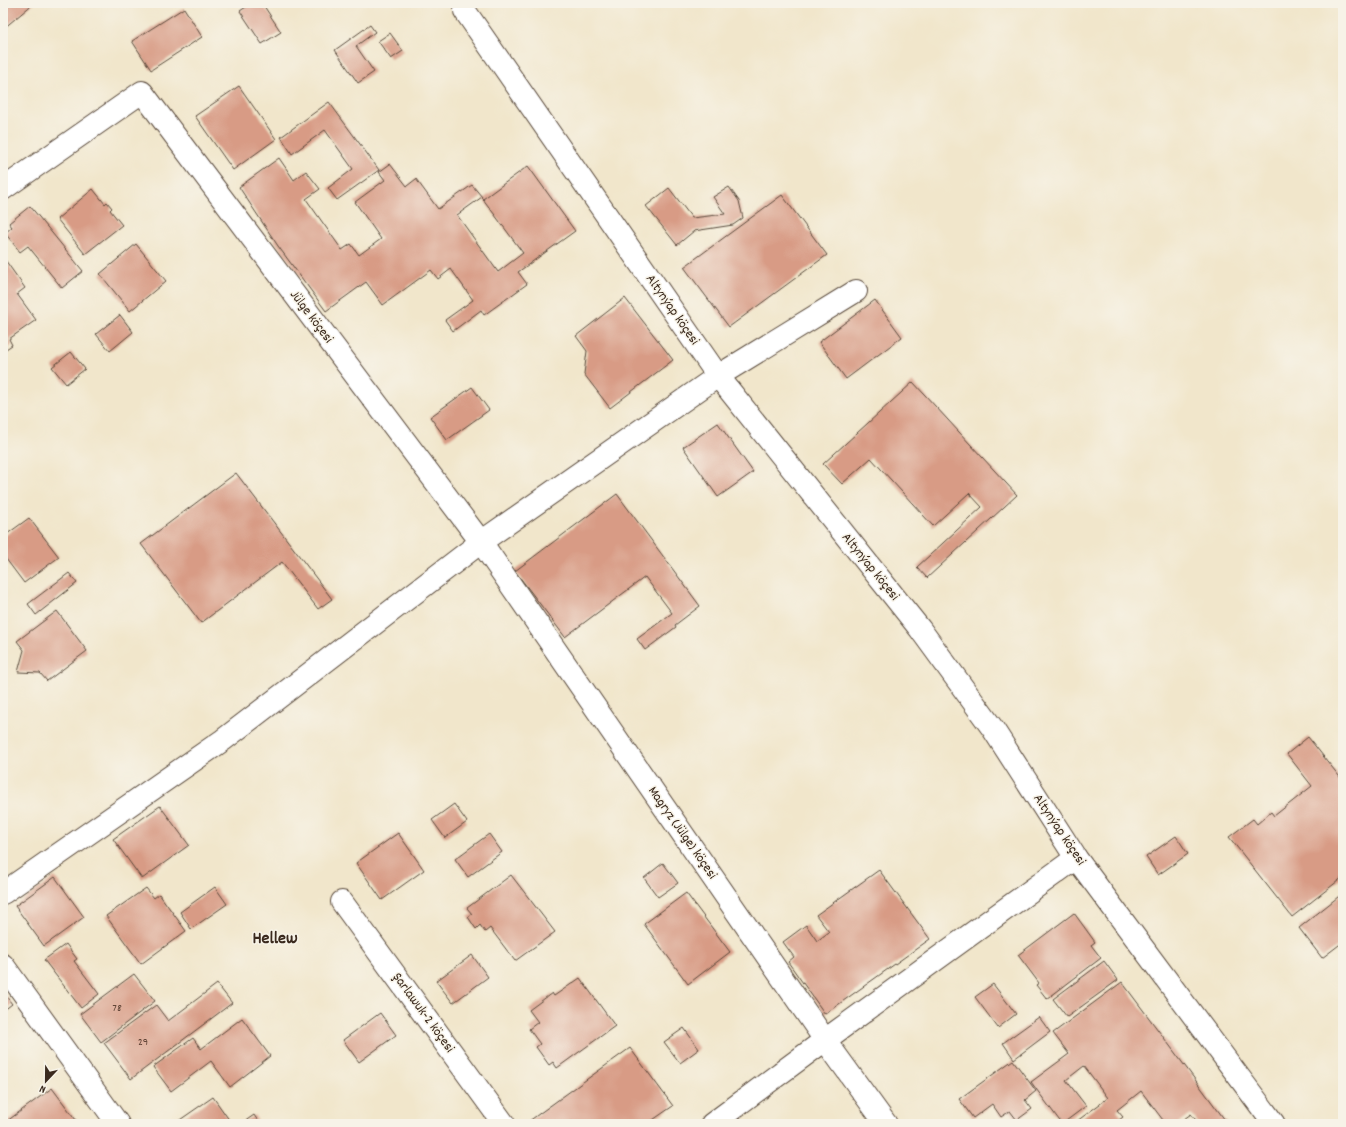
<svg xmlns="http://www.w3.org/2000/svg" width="1346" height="1127" font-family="Dekko,sans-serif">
<rect width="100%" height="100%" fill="#f7f3e8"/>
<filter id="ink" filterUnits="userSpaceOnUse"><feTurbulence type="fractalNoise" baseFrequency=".025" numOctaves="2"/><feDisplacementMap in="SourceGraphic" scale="8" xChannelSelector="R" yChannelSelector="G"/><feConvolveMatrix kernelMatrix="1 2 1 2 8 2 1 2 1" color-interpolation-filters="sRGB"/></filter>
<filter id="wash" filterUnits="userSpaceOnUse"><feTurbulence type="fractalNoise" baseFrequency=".012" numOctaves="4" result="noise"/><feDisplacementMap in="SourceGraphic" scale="16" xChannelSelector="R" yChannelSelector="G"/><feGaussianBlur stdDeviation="0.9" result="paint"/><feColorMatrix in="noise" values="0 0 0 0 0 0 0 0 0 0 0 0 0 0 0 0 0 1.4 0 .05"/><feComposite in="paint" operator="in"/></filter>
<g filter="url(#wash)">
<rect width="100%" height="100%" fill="#f1e6cb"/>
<g id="blocks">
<g fill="#d89b85">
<path d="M 3,3 L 34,3 L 3,29 Z"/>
<path d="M 252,3 L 262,3 L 281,32 L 262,44 L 240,11 Z"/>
<path d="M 184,8 L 202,37 L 151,70 L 132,41 Z"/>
<path d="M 370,25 L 375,32 L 356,46 L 374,72 L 358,83 L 335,50 Z"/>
<path d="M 390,33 L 403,51 L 391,59 L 378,41 Z"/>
<path d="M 239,86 L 276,139 L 233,170 L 195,116 Z"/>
<path d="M 329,102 L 379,170 L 337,200 L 328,188 L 353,169 L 325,130 L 292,154 L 281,137 Z"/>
<path d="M 279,158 L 294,180 L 306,171 L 320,189 L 306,199 L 342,250 L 351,244 L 359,255 L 381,239 L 355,202 L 385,180 L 379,172 L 390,164 L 407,186 L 416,179 L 438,209 L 472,185 L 482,197 L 457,215 L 498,272 L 523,253 L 483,199 L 528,166 L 575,231 L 518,272 L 527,284 L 484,315 L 481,310 L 453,331 L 445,320 L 473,300 L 451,269 L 438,279 L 431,270 L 383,305 L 366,282 L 326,311 L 278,246 L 239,187 Z"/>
<path d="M 729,187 L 739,201 L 743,218 L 733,225 L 694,231 L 677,245 L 646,206 L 669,188 L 692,218 L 725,214 L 713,197 Z"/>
<path d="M 93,189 L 105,204 L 107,202 L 112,208 L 110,210 L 122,225 L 85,254 L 57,219 Z"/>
<path d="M 782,195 L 827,255 L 729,327 L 684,267 Z"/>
<path d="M 30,206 L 83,271 L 62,288 L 28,246 L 20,252 L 5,233 L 12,227 L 9,223 Z"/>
<path d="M 136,244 L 166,281 L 130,311 L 100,274 Z"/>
<path d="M 3,257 L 25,288 L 17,294 L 36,320 L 9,339 L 12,345 L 3,351 Z"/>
<path d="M 625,298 L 673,360 L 610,408 L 584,374 L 587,351 L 576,336 Z"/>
<path d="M 875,300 L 902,337 L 846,379 L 819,342 Z"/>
<path d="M 120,315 L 133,332 L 110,351 L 96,334 Z"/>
<path d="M 71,352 L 85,369 L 66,384 L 52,367 Z"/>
<path d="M 913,382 L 1017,495 L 927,578 L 917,567 L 982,507 L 969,493 L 933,526 L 871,458 L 842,484 L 823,464 Z"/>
<path d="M 472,387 L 489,410 L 447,440 L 430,417 Z"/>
<path d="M 718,423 L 753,472 L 718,497 L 683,447 Z"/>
<path d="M 236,473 L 332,599 L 318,609 L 282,562 L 201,623 L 141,544 Z"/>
<path d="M 617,494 L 700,606 L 675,625 L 676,627 L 645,650 L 637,639 L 672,613 L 645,577 L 565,637 L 515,571 Z"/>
<path d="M 29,518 L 59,557 L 24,583 L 3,555 L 3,537 Z"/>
<path d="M 69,573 L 77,583 L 36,615 L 28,604 Z"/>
<path d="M 57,611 L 87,651 L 47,681 L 40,673 L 18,672 L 24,650 L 17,641 Z"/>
<path d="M 1308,737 L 1343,781 L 1343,877 L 1292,917 L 1229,837 L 1253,819 L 1257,824 L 1271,812 L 1274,816 L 1312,786 L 1287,754 Z"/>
<path d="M 454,804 L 467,822 L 445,838 L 432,820 Z"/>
<path d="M 160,806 L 189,845 L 142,879 L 113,839 Z"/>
<path d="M 398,833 L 424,870 L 382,900 L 356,863 Z"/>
<path d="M 489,834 L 502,852 L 468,877 L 455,859 Z"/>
<path d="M 1176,836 L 1188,854 L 1158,875 L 1146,857 Z"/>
<path d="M 663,863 L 678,883 L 658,897 L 644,878 Z"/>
<path d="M 879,870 L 930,939 L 825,1014 L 788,962 L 794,957 L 783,942 L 806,925 L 817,941 L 829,932 L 816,915 Z"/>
<path d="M 511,875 L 555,932 L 515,961 L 490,928 L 485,932 L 480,925 L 476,929 L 468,917 L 472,914 L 467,908 Z"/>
<path d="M 55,877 L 84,917 L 44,946 L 15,906 Z"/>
<path d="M 215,887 L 227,904 L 191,929 L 180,912 Z"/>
<path d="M 146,888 L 154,898 L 159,894 L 186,931 L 141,964 L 106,916 Z"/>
<path d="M 686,893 L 730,952 L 688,984 L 644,924 Z"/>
<path d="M 1343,893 L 1343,942 L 1322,958 L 1299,928 Z"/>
<path d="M 1074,913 L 1095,942 L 1091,945 L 1101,958 L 1047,999 L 1036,985 L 1039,983 L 1018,955 Z"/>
<path d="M 66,944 L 77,959 L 74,961 L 99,994 L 81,1008 L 44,960 Z"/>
<path d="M 472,955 L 488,977 L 453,1003 L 436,981 Z"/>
<path d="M 1104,961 L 1118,980 L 1067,1017 L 1053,999 Z"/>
<path d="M 134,974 L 155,1001 L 101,1042 L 80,1014 Z"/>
<path d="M 580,978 L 615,1026 L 557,1068 L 553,1062 L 549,1065 L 536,1047 L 540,1044 L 529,1029 L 538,1022 L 529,1010 L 552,993 L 554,996 Z"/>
<path d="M 1122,982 L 1173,1050 L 1228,1124 L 1199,1124 L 1191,1114 L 1177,1124 L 1166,1124 L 1141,1091 L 1117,1110 L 1123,1117 L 1114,1124 L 1073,1124 L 1108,1098 L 1084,1066 L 1066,1080 L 1086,1106 L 1062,1124 L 1031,1082 L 1069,1054 L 1053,1033 Z"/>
<path d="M 217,984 L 232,1003 L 131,1079 L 104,1043 L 156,1005 L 168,1021 Z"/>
<path d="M 993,984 L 1016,1014 L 998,1028 L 975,997 Z"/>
<path d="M 3,992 L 12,1004 L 3,1011 Z"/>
<path d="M 380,1013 L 396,1035 L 359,1062 L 343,1040 Z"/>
<path d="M 1039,1017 L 1050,1032 L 1014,1059 L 1003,1043 Z"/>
<path d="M 242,1018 L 270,1056 L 230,1087 L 211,1061 L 171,1091 L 153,1067 L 193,1038 L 201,1049 Z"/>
<path d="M 684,1028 L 699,1049 L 680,1063 L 664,1042 Z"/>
<path d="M 630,1048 L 673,1106 L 647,1124 L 574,1124 L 572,1121 L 568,1124 L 525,1124 Z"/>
<path d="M 1013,1060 L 1036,1091 L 1025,1100 L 1032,1109 L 1017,1120 L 1010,1111 L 1001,1117 L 992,1104 L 973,1118 L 959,1099 Z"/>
<path d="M 52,1088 L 79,1124 L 3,1124 Z"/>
<path d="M 213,1097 L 232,1124 L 174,1124 Z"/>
<path d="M 254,1115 L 260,1124 L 241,1124 Z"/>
</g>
</g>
</g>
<g filter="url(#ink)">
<use href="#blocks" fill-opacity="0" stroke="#564638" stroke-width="1"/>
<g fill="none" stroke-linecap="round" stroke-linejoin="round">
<g stroke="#564638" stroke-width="24">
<g id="minor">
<path d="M 465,11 L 718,376 L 920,629 L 993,729 L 1076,858 L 1274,1124"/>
<path d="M 3,189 L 142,92 L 481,542 L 825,1040 L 886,1124"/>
<path d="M 3,893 L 223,740 L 481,542 L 718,376 L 856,291"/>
<path d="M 342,902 L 504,1124"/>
<path d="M 3,965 L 118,1124"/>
<path d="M 712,1124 L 825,1040 L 1076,858"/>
</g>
</g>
<use href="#minor" stroke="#fff" stroke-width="22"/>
</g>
</g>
<g text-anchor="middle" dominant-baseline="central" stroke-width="3" stroke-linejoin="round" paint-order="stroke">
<g font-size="12" fill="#624638">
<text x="117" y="1008">78</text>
<text x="143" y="1042">29</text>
</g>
<g font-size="14" fill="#3b2a1e" stroke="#f7f3e8">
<text transform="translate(672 310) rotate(55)">Altynýap köçesi</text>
<text transform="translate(311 317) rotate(53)">Jülge köçesi</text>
<text transform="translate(870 567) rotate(51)">Altynýap köçesi</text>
<text transform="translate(1059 830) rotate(56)">Altynýap köçesi</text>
<text transform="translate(682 833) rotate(55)">Magryz (Jülge) köçesi</text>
<text transform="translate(423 1013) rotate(54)">Şarlawuk-2 köçesi</text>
</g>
<g font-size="18" font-weight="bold" fill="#3b2a1e" stroke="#f7f3e8">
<text x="275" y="939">Hellew</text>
</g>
</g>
<rect width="1346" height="1127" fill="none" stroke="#f7f3e8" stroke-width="16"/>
<g transform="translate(46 1081) rotate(202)" stroke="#f7f3e8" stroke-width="3" paint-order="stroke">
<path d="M0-3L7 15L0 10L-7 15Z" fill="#3b2a1e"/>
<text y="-6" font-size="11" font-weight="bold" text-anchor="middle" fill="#3b2a1e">N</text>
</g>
</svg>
